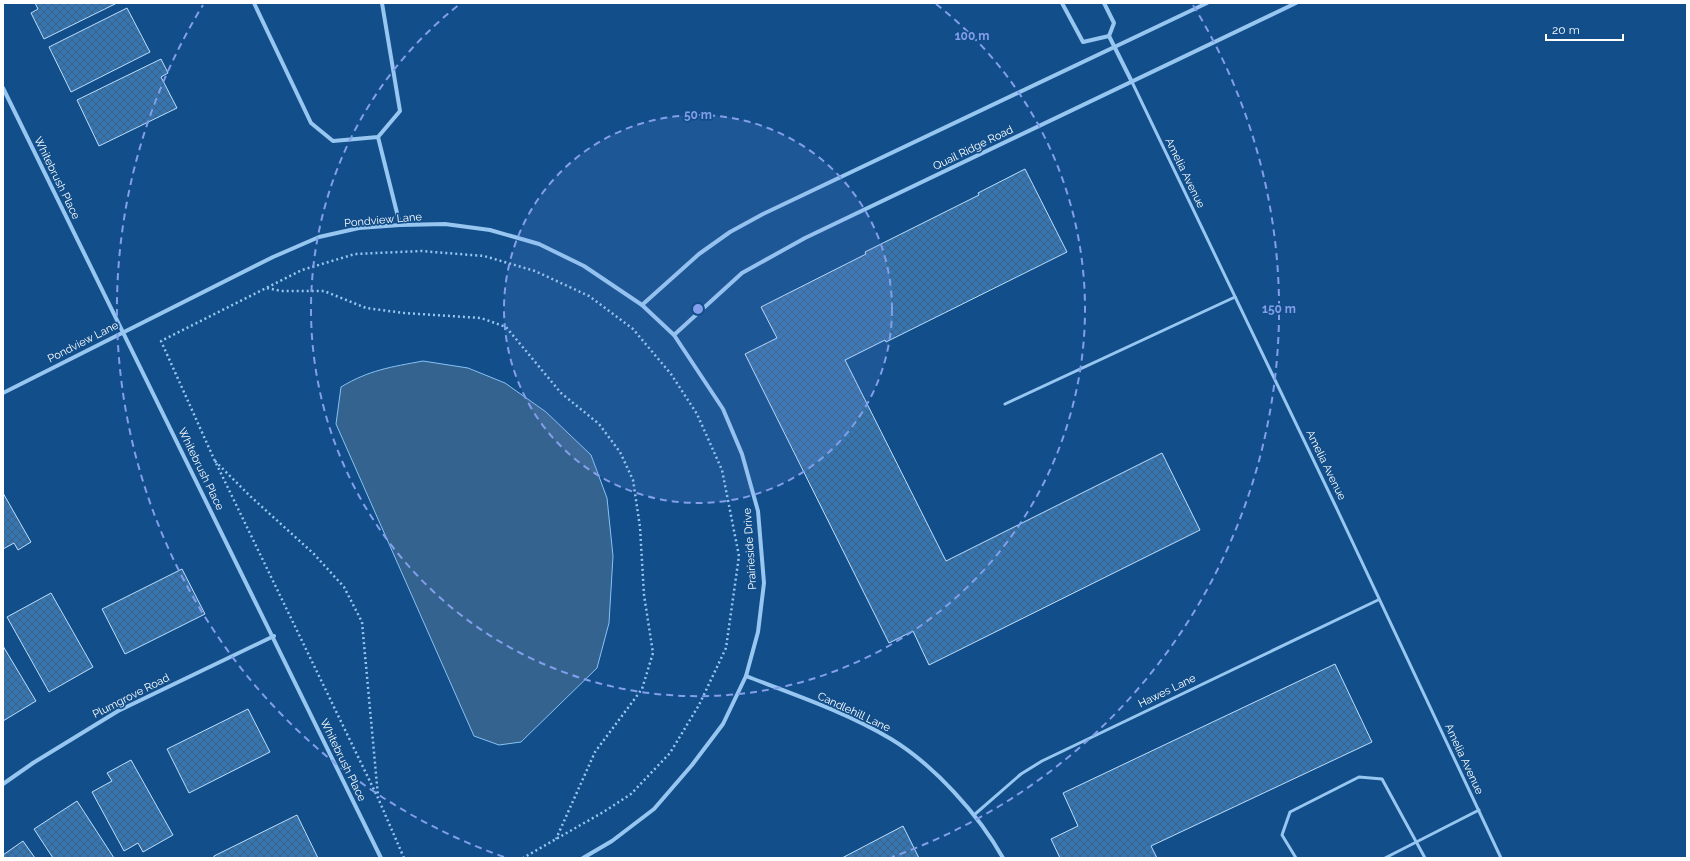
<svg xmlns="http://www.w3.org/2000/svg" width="1690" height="861" font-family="Raleway,sans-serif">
<defs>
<pattern id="building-cross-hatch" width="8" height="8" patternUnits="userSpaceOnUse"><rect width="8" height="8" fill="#3475b2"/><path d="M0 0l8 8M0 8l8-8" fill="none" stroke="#40607f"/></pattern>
</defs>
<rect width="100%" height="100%" fill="#114e8a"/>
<path fill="#35638f" stroke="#88c2f5" d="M 423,361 L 468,368 L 505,383 L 546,412 L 591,455 L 607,498 L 613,556 L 609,623 L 597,668 L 521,742 L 499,745 L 474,736 L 336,424 L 341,387 C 369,370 391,367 423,361 Z"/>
<g fill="url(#building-cross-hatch)" stroke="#bedefd">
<path d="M 35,3 L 117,3 L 44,39 L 31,13 L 38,9 Z"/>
<path d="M 127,8 L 150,52 L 71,92 L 49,47 Z"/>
<path d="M 161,59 L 168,73 L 161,77 L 177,108 L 99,146 L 77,100 Z"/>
<path d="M 1025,169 L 1067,252 L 886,342 L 885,340 L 845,360 L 946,561 L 1162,453 L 1200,530 L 929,665 L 913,631 L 889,643 L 745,354 L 777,338 L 761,307 L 866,254 L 865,252 L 979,195 L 978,193 Z"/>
<path d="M 3,493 L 31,542 L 18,550 L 14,543 L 3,549 Z"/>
<path d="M 182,569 L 205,614 L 125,654 L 102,609 Z"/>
<path d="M 51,593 L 93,667 L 49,692 L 7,617 Z"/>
<path d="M 3,646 L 36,701 L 3,721 Z"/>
<path d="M 1335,664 L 1372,742 L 1151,846 L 1157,858 L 1060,858 L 1051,839 L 1078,826 L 1063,793 Z"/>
<path d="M 248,709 L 270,752 L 189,793 L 167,749 Z"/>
<path d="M 131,760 L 173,835 L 143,852 L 138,843 L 124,851 L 92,792 L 112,781 L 107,773 Z"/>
<path d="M 77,801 L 114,858 L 53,858 L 34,829 Z"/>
<path d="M 297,815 L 318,858 L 214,858 L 214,856 Z"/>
<path d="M 903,826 L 919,858 L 842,858 Z"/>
<path d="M 23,841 L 35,858 L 3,858 L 3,855 Z"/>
</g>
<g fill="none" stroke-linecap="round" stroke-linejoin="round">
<g stroke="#97c6f1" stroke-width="2.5" stroke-dasharray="2 3" stroke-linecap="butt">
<path d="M 267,288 L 281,291 L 324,291 L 366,308 L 404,313 L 481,318 L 506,327 L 561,393 L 599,424 L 620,452 L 633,480 L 640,527 L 644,595 L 653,653 L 642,689 L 595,752 L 556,839"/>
<path d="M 215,461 L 250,496 L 314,554 L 344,587 L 362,622 L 378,796"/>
<path d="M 404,858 L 378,798 L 214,459 L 161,341 L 302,270 L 355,254 L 421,251 L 484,256 L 535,271 L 589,296 L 633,329 L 671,374 L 697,414 L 722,470 L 739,556 L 726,648 L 699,705 L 670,753 L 631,794 L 605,811 L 523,858"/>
</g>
<g stroke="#97c6f1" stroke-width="3">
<path d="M 1132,82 L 1336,507 L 1501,858"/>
<path d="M 1005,404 L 1235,297"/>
<path d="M 974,815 L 1021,774 L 1042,761 L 1378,600"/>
<path d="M 1296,858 L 1282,835 L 1290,812 L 1359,777 L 1382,779 L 1425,858"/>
<path d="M 1385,858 L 1479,810"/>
</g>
<g stroke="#97c6f1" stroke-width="4">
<path d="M 254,3 L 311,123 L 333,141 L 378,137 L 400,111 L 382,3"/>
<path d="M 1062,3 L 1083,42 L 1109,36"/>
<path d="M 1104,3 L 1114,23 L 1109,36 L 1132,82"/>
<path d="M 3,88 L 381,858"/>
<path d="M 378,137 L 400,225"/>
<path d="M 642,305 L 699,254 L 730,232 L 763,214 L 1207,3"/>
<path d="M 674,335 L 742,273 L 805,238 L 1296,3"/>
<path d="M 3,393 L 273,257 L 319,237 L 359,228 L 400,225 L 445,224 L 490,230 L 539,244 L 584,266 L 642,305 L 674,335 L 723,409 L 742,454 L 758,511 L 764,583 L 758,632 L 746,676 L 723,724 L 692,765 L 654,809 L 612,841 L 583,858"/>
<path d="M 746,676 C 795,695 846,712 891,739 C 934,765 979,815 1003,858"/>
<path d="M 3,784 L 33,763 L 118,711 L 274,636"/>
</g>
</g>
<circle cx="698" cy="309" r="194" fill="#839eea" fill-opacity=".12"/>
<g fill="none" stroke="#839eea" stroke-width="2" stroke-dasharray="7 5">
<circle cx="698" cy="309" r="194"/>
<path d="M936 4A387 387 0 1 1 460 4"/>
<path d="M504 857A581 581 0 0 1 203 5M1193 5A581 581 0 0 1 892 857"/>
</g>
<g text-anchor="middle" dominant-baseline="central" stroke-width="3.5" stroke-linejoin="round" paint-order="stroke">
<g font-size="11" fill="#fff" stroke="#114e8a">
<text transform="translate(973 148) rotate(-26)">Quail Ridge Road</text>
<text transform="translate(1185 173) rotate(64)">Amelia Avenue</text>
<text transform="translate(57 178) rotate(64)">Whitebrush Place</text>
<text transform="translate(383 220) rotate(-5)">Pondview Lane</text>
<text transform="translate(83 342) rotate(-27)">Pondview Lane</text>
<text transform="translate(1326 465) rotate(64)">Amelia Avenue</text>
<text transform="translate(201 469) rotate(64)">Whitebrush Place</text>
<text transform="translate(750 549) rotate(-94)">Prairieside Drive</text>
<text transform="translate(1167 691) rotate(-26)">Hawes Lane</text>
<text transform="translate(131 696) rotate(-27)">Plumgrove Road</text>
<text transform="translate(854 712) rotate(25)">Candlehill Lane</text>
<text transform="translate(1464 759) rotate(65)">Amelia Avenue</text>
<text transform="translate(343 760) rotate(64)">Whitebrush Place</text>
</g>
</g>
<circle cx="698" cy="309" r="6" fill="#839eea" stroke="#114e8a" stroke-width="2"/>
<g font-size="12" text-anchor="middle" font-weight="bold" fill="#839eea" stroke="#114e8a" stroke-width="3.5" stroke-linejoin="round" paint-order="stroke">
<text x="972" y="40">100 m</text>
<text x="698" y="119">50 m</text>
<text x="1279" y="313">150 m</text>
</g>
<rect width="1690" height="861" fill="none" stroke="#ffffff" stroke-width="8"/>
<path d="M1546 34v6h77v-6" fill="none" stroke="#ffffff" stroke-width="2"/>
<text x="1552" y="34" font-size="12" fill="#ffffff" stroke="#114e8a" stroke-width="3" paint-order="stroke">20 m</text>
</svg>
